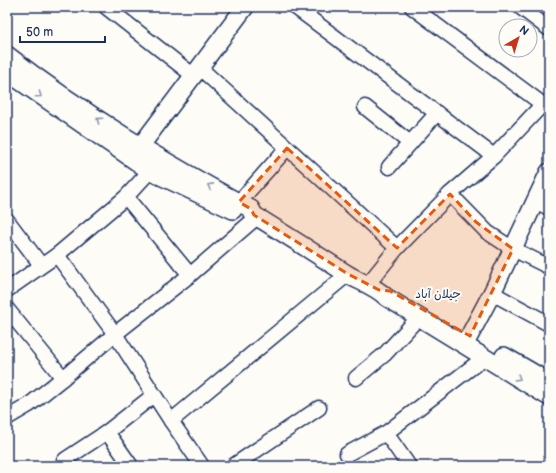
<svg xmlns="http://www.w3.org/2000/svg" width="556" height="473" font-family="'Balsamiq Sans','Playpen Sans Arabic',sans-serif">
<rect width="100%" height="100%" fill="#fdfcf7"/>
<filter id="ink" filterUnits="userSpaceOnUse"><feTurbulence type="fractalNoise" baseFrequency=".025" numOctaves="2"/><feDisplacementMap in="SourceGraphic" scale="8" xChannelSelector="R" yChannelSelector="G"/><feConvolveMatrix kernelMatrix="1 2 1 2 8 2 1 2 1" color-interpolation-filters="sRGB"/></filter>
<g filter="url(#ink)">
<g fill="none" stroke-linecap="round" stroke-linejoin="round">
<g stroke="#1b2f5e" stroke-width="17">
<g id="minor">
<path d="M 106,7 L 194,76"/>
<path d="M 295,7 L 494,156"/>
<path d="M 412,7 L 549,109"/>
<path d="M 520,7 L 549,29"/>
<path d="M 200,68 L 397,248"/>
<path d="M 365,107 L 410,143"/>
<path d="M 389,167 L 437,113"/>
<path d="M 450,194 L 487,232 L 513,249 L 549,267"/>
<path d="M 126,197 L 190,275"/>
<path d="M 535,201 L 549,208"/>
<path d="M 239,202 L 287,148"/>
<path d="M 7,220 L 41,265"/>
<path d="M 57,255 L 115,334 L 171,421 L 202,466"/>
<path d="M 368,284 L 397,248 L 450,194 L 494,156 L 543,104"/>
<path d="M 7,290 L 57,255 L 126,197 L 150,171"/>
<path d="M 492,293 L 549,324"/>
<path d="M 7,309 L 63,378"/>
<path d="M 356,378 L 385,354 L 419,317"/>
<path d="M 7,418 L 29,405 L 63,378 L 115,334 L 190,275 L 257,217"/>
<path d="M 171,421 L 348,274"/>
<path d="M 107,432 L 131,466"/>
<path d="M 386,433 L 409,466"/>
<path d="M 347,454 L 386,433 L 485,357"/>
<path d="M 66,466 L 64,461 L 66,459 L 107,432 L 154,395"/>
<path d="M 233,466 L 319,408"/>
</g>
</g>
<g stroke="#1b2f5e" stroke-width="20">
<g id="tertiary">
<path d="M 7,55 C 83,114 166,163 251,209 L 254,215 C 285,234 316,254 347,274 C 360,282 375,286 386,297 L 549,397"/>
<path d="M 7,72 L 150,171 L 233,210"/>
<path d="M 133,156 L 245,7"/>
<path d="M 465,344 L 492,293 L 549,172"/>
<path d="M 504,356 L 549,382"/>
</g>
</g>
<use href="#minor" stroke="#fdfcf7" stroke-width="14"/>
<use href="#tertiary" stroke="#fdfcf7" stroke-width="17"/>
</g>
<defs><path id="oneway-chevron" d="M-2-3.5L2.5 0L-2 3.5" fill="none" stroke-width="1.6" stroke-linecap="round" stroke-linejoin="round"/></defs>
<g stroke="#8c96aa">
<use href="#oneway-chevron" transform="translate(39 95) rotate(35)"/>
<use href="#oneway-chevron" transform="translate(99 120) rotate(-146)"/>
<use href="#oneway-chevron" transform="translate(210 186) rotate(-151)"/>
<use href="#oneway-chevron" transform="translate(518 378) rotate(32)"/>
</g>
</g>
<path fill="#e8590c" fill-opacity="0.2" stroke="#e8590c" stroke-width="3" stroke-dasharray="8 5" stroke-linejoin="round" d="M 287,148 L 397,248 L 450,194 L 476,222 L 513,249 L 470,336 L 390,291 L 379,290 L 348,274 L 254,215 L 251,209 L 239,202 Z"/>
<g text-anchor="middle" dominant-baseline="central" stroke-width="4" stroke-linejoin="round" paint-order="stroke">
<g font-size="12" fill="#1b2f5e" stroke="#fdfcf7">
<text x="438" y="294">جیلان آباد</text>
</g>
</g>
<rect width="556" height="473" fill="none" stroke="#fdfcf7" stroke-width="24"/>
<rect x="12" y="12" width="532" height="449" fill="none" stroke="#1b2f5e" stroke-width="1.5" filter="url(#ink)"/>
<g transform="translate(518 38) rotate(38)"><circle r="19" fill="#fdfcf7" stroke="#a3aaba"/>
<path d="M0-3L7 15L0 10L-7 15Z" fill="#c8321e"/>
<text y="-6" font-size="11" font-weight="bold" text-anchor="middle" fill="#1b2f5e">N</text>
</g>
<path d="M20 36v6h85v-6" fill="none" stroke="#1b2f5e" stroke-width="2"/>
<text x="26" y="36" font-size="12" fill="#1b2f5e" stroke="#fdfcf7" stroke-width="3" paint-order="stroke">50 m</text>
</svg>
